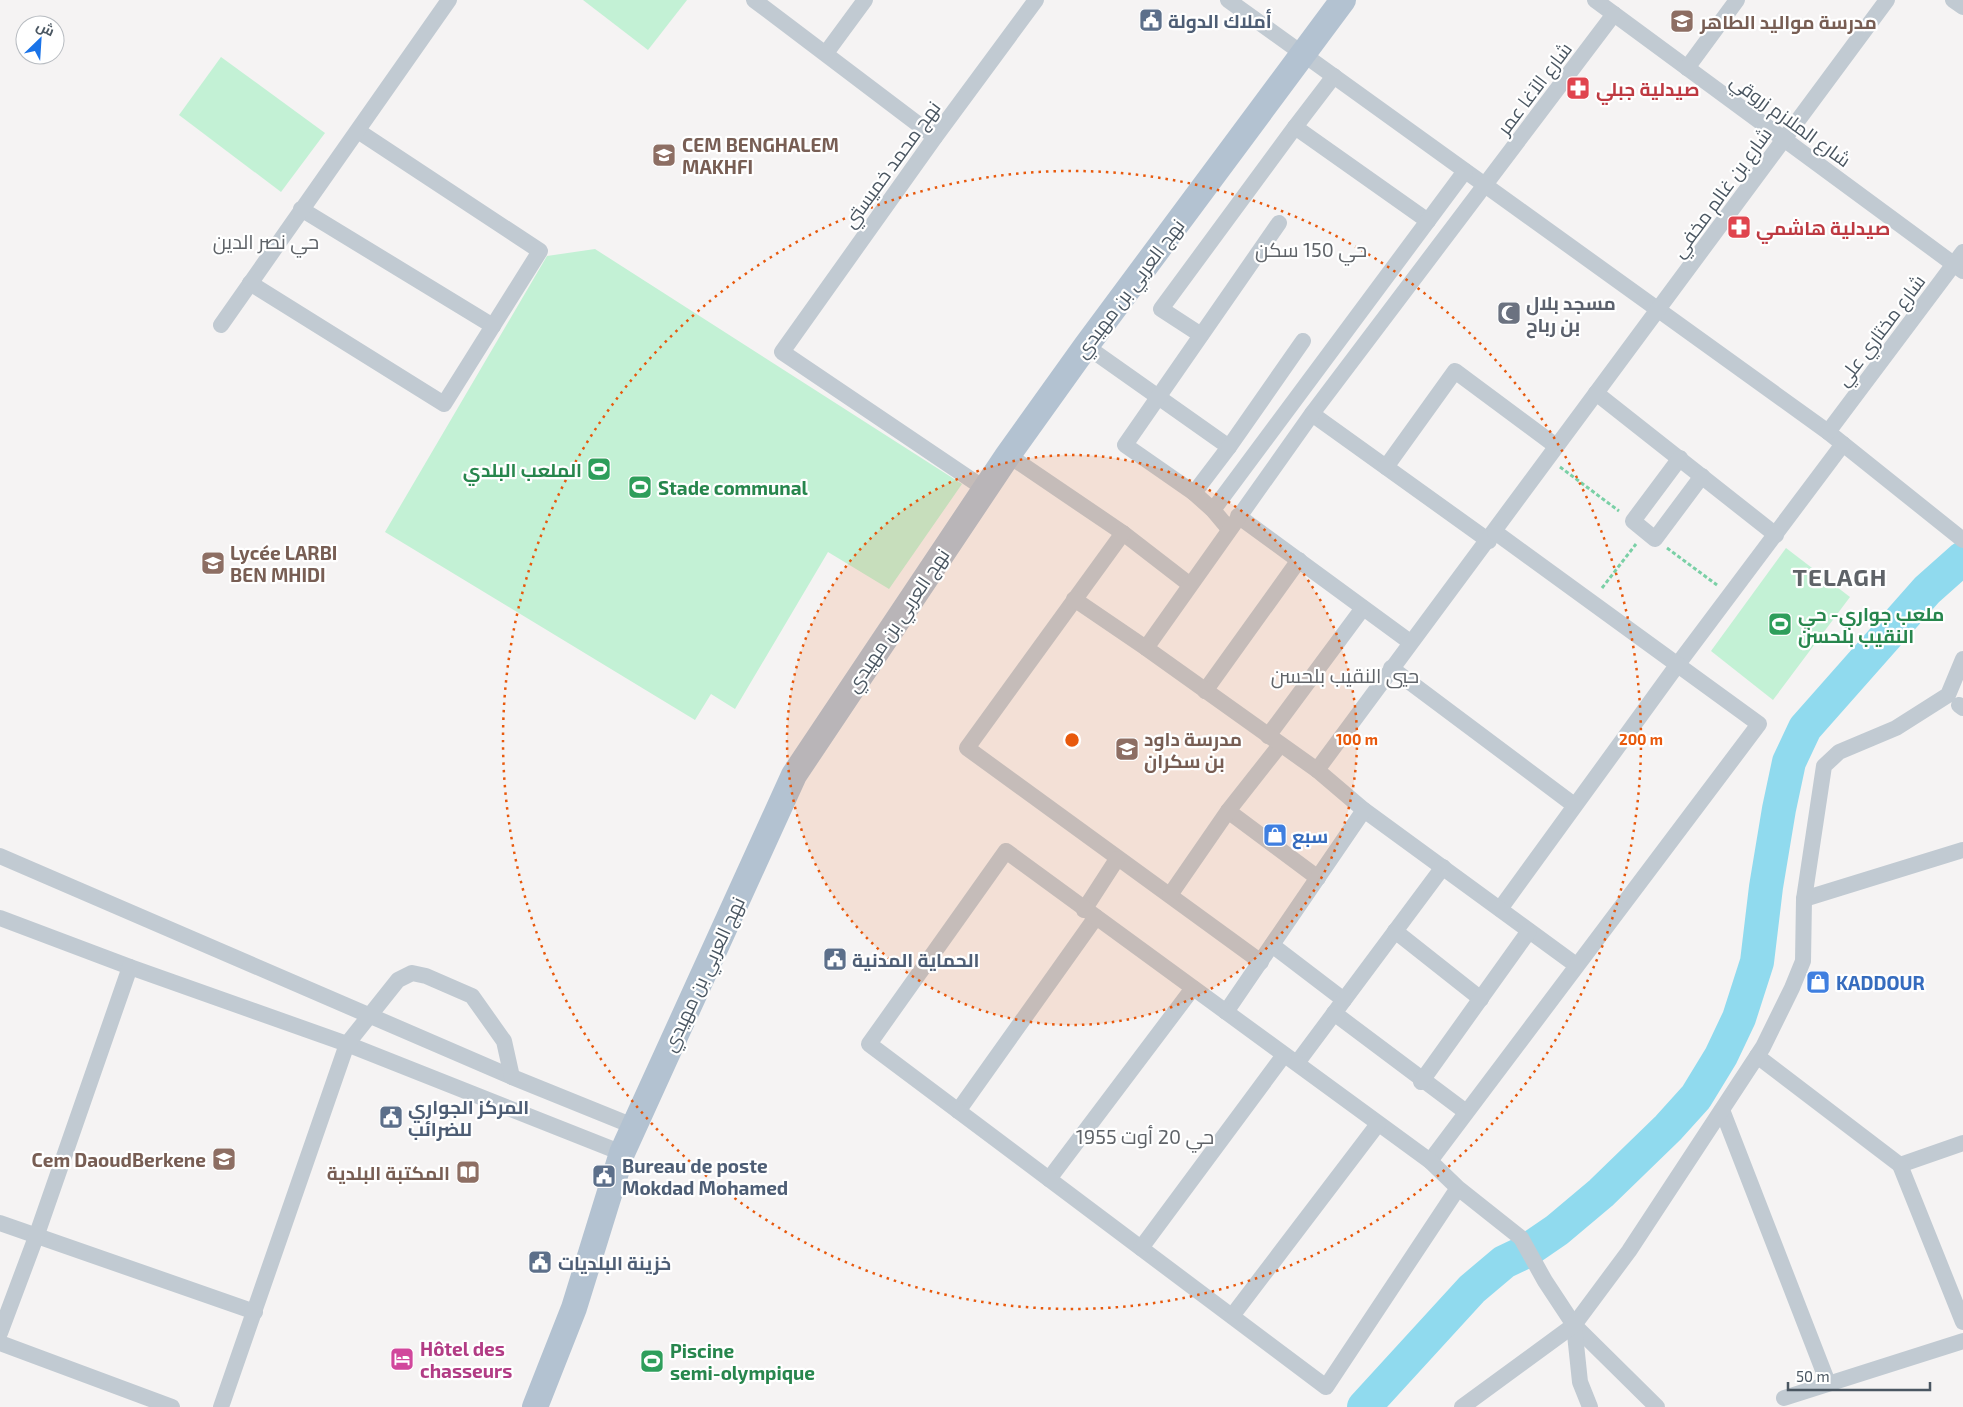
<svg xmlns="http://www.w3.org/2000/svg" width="1963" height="1407" font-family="'Exo 2',Cairo,sans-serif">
<rect width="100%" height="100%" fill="#f5f3f3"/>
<g fill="#c3f1d5">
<path d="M 583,0 L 687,0 L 648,50 Z"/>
<path d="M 221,57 L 325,133 L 281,192 L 179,115 Z"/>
<path d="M 595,249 L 962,484 L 889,589 L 828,552 L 735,709 L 711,694 L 695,720 L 385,532 L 547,256 Z"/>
<path d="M 1786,548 L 1850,597 L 1773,700 L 1711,651 Z"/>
</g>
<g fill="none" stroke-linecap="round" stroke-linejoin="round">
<path stroke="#90daee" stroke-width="34" d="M 1364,1407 L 1472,1289 L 1504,1262 L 1525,1252 L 1557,1230 L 1601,1193 L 1668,1128 L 1696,1097 L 1721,1056 L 1739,1018 L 1757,962 L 1766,887 L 1779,809 L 1789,762 L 1805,728 L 1927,590 L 1963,558"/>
<g stroke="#7ad0a6" stroke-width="3" stroke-dasharray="4 2.5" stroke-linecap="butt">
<path d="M 1560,467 L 1619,511"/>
<path d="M 1667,548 L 1717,585"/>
<path d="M 1602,588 L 1636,544"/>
</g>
<g stroke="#c1cad2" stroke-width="16">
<path d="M 754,0 L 935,137"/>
<path d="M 1228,0 L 1828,432 L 1963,540"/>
<path d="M 1595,0 L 1963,271"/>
<path d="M 1953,0 L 1963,7"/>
<path d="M 826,53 L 865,0"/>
<path d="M 1687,68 L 1737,0"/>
<path d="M 1334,76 L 1295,127 L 1428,221"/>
<path d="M 301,209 L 493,326"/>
<path d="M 250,283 L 444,404 L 540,251 L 358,131"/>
<path d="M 221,325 L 449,0"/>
<path d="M 1201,335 L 1161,309 L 1295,127"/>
<path d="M 1086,346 L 1229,447 L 1194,493 L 1213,510 L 1229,529"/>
<path d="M 1596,393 L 1776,535"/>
<path d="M 1312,414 L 1489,541"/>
<path d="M 1828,432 L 1963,252"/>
<path d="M 1229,447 L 1303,341"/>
<path d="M 1008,455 L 1123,533 L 1189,584"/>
<path d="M 1680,458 L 1633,521 L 1655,539 L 1702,476"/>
<path d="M 1386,467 L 1455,371 L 1556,446"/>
<path d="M 985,489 L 782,352 L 935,137 L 1036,0"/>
<path d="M 1194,493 L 1125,445 L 1279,223"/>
<path d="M 1213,510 L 1465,171"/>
<path d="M 1238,516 L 1410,642"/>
<path d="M 1123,533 L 967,748 L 1261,962"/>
<path d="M 1074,599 L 1146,648"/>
<path d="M 1391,668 L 1574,805"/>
<path d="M 1205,691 L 1299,560"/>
<path d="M 1959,705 L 1963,708"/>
<path d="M 1268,736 L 1363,608"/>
<path d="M 1317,770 L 1887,0"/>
<path d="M 1228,811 L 1318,878"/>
<path d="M 0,856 L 512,1077 L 633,1126"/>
<path d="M 1170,895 L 1228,811 L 1280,745"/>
<path d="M 1804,899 L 1963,850"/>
<path d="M 1500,909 L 1678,664 L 1843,444"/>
<path d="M 1084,910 L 1117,859"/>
<path d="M 0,918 L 130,967"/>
<path d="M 1395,931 L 1481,999"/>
<path d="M 1272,945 L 1344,1000"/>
<path d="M 1576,965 L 1364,810 L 1317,770 L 1146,648 L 1314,411 L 1614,14"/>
<path d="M 1226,1012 L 1364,810"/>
<path d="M 1334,1013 L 1466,1112"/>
<path d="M 1757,1056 L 1900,1165 L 1963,1143"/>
<path d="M 1297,1063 L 1443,867"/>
<path d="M 1421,1082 L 1529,931"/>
<path d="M 1722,1110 L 1828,1383"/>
<path d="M 958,1111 L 1096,917"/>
<path d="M 1430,1161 L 1759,724 L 1495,532"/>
<path d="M 1900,1165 L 1963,1322"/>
<path d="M 1049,1179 L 1193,988"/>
<path d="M 1458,1188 L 1326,1387 L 869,1044 L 1006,851 L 1430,1161 L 1458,1188 L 1521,1238 L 1545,1281 L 1574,1325 L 1657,1407"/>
<path d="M 0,1223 L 255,1312"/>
<path d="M 1141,1248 L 1284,1055"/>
<path d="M 1232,1316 L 1378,1124"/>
<path d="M 1574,1325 L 1580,1382 L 1590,1407"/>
<path d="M 0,1333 L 36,1237 L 130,967 L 347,1044 L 622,1153"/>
<path d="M 0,1343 L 172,1407"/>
<path d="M 1784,1398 L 1963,1341"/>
<path d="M 221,1407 L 347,1044 L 398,980 L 412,973 L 426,976 L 472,996 L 504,1041 L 512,1077"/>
<path d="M 1462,1407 L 1574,1325 L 1629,1251 L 1763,1047 L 1792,988 L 1803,961 L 1804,899 L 1824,766 L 1839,752 L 1896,728 L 1948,695 L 1963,659"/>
</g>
<path stroke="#b3c2d1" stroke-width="26" d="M 535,1407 L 574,1308 L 622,1153 L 794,775 L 1008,455 L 1086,346 L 1343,0"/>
</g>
<circle cx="1072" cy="740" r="285" fill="#e8590c" fill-opacity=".12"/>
<g fill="none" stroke="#e8590c" stroke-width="2.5" stroke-dasharray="2.5 5">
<circle cx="1072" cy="740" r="285"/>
<circle cx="1072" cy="740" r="569"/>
</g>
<defs>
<g id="civic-square" transform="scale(1.25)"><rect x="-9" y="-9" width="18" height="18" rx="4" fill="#5c6f8a" stroke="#fff"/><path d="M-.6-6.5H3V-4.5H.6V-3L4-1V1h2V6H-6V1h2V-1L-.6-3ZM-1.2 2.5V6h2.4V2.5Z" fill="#fff"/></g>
<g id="school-square" transform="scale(1.25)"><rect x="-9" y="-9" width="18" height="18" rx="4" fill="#8d6e63" stroke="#fff"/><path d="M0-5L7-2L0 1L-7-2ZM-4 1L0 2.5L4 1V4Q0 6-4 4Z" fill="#fff"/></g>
<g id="pharmacy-square" transform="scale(1.25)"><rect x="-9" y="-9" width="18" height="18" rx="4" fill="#e0444e" stroke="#fff"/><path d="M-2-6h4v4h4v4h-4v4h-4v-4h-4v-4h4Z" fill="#fff"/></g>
<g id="mosque-square" transform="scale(1.25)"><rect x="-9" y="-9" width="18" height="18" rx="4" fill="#6b7280" stroke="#fff"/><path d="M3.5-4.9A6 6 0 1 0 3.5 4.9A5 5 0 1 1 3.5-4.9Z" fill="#fff"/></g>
<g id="stadium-square" transform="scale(1.25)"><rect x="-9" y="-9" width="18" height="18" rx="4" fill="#2e9e5b" stroke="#fff"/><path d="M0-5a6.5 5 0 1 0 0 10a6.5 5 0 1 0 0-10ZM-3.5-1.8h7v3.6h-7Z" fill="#fff"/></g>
<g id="shop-square" transform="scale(1.25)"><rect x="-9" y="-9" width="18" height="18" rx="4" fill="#3f7fe0" stroke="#fff"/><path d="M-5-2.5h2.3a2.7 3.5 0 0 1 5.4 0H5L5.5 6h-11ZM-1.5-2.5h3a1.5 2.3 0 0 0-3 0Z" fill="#fff"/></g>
<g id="library-square" transform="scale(1.25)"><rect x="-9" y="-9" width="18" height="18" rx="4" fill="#8d6e63" stroke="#fff"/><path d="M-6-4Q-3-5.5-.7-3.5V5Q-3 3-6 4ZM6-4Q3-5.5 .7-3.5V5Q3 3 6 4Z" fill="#fff"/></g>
<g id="hotel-square" transform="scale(1.25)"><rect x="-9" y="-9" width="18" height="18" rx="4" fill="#d1479c" stroke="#fff"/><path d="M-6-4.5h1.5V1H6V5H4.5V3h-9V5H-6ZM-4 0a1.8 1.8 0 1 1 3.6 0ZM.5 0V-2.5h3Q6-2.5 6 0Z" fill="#fff"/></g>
</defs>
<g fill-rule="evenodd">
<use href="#civic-square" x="1151" y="20"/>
<use href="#school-square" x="1682" y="21"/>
<use href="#pharmacy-square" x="1578" y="88"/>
<use href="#school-square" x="664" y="155"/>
<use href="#pharmacy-square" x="1739" y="227"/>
<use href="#mosque-square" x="1509" y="313"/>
<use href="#stadium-square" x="599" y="469"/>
<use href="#stadium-square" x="640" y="487"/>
<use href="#school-square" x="213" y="563"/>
<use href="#stadium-square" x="1780" y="624"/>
<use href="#school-square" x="1127" y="749"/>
<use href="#shop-square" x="1275" y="835"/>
<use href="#civic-square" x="835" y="959"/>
<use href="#shop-square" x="1818" y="982"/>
<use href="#civic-square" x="391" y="1117"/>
<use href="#school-square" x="224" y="1159"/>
<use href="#library-square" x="468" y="1172"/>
<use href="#civic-square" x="604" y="1176"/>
<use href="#civic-square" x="540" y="1262"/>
<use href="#hotel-square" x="402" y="1359"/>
<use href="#stadium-square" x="652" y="1361"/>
</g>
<g text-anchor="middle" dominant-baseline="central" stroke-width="4.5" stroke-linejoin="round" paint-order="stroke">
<g font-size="19" font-weight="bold" fill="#4e5e75" stroke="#fff" text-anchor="start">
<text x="1168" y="20">أملاك الدولة</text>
<text x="852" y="959">الحماية المدنية</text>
<text x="408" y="1106">المركز الجواري<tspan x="408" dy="22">للضرائب</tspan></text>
<text x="622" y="1165">Bureau de poste<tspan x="622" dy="22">Mokdad Mohamed</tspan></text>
<text x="558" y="1262">خزينة البلديات</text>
</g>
<g font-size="19" font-weight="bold" fill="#785e54" stroke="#fff" text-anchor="start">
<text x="1700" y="21">مدرسة مواليد الطاهر</text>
<text x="682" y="144">CEM BENGHALEM<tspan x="682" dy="22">MAKHFI</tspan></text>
<text x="230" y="552">Lycée LARBI<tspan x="230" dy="22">BEN MHIDI</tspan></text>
<text x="1144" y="738">مدرسة داود<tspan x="1144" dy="22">بن سكران</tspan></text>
<text x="206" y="1159" text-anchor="end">Cem DaoudBerkene</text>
<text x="450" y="1172" text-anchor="end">المكتبة البلدية</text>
</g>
<g font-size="19" fill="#4a5661" stroke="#fff">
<text transform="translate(1534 88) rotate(-53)">شارع الآغا عمر</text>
<text transform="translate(1791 120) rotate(36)">شارع الملازم زروقي</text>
<text transform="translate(891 164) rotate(-54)">نهج محمد خميستي</text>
<text transform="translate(1721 192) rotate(-54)">شارع بن غالم مخفي</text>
<text transform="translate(1129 288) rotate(-53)">نهج العربي بن مهيدي</text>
<text transform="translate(1880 330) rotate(-53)">شارع مختاري علي</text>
<text transform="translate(897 620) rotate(-56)">نهج العربي بن مهيدي</text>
<text transform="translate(703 974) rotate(-65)">نهج العربي بن مهيدي</text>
</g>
<g font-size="19" font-weight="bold" fill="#be3a42" stroke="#fff" text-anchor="start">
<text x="1596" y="88">صيدلية جبلي</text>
<text x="1756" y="227">صيدلية هاشمي</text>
</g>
<g font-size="19" font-weight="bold" fill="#5b616d" stroke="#fff" text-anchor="start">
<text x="1526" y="302">مسجد بلال<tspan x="1526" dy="22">بن رباح</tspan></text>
</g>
<g font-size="19" font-weight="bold" fill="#27864d" stroke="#fff" text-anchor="start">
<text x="582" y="469" text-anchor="end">الملعب البلدي</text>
<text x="658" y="487">Stade communal</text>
<text x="1798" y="613">ملعب جواري- حي<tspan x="1798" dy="22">النقيب بلحسن</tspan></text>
<text x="670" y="1350">Piscine<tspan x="670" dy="22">semi-olympique</tspan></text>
</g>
<g font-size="19" font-weight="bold" fill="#366cbe" stroke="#fff" text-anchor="start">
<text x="1292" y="835">سبع</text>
<text x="1836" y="982">KADDOUR</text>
</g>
<g font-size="19" font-weight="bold" fill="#b23c85" stroke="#fff" text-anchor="start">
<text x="420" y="1348">Hôtel des<tspan x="420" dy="22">chasseurs</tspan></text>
</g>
<g font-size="20" fill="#5f6368" stroke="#fff">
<text x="266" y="241">حي نصر الدين</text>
<text x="1311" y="249">حي 150 سكن</text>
<text x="1345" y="675">حيي النقيب بلحسن</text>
<text x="1145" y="1136">حي 20 أوت 1955</text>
</g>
<g font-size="24" font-weight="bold" letter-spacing="1" fill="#5f6368" stroke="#fff">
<text x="1840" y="576">TELAGH</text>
</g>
</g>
<circle cx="1072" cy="740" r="8" fill="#e8590c" stroke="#fff" stroke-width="2.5"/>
<g font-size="15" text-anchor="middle" font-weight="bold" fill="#e8590c" stroke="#fff" stroke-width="4.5" stroke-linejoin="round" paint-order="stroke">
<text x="1357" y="745">100 m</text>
<text x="1641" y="745">200 m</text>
</g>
<g transform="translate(40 40) rotate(25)"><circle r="24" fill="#ffffff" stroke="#b7bbc0"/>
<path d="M0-4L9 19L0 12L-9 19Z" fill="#1a73e8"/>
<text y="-8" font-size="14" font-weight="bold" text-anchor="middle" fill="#4a5661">ش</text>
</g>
<path d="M1788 1382v8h142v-8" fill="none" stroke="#4a5661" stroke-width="2.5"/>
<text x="1796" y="1382" font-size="15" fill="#4a5661" stroke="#ffffff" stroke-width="4" paint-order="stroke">50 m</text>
</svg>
